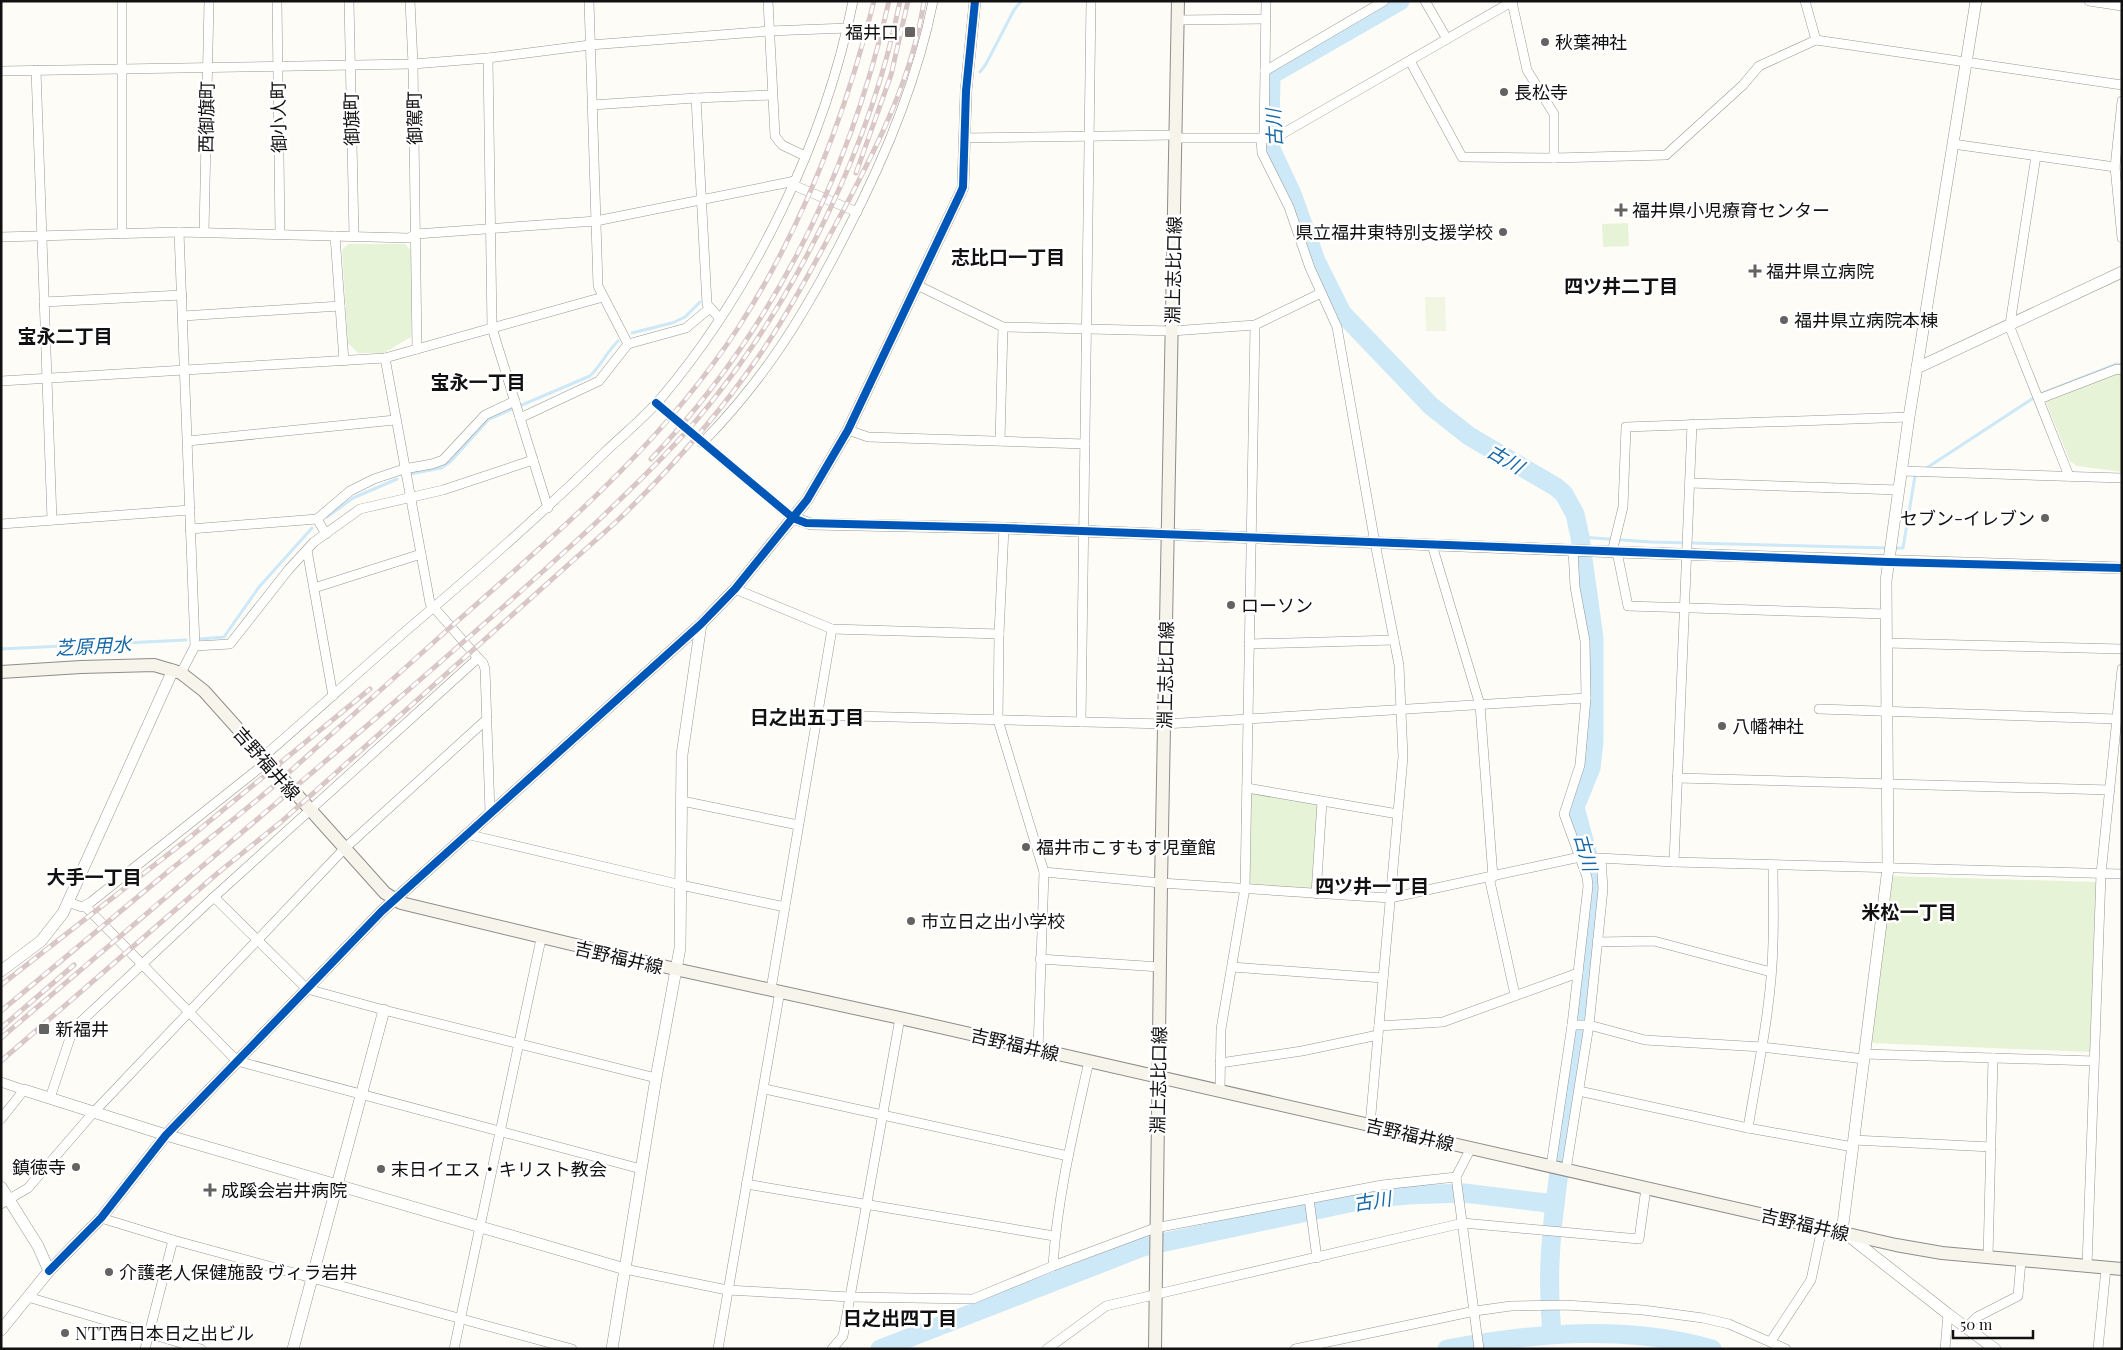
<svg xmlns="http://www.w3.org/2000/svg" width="2123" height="1350" font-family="'Playfair Display','Noto Sans JP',serif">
<rect width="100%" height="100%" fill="#fdfcf7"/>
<g fill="#e7f3d7">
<path d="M 1628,223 L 1629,246 L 1603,247 L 1602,224 Z"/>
<path d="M 348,244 L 405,244 L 412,252 L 411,337 L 384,353 L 358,353 L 348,343 L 342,250 Z"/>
<path d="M 2115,373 L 2122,374 L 2122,472 L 2077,466 L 2070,461 L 2045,400 Z"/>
<path d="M 1247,788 L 1322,802 L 1316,894 L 1245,888 Z"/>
<path d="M 1892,876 L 2096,882 L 2090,1052 L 1871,1043 Z"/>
</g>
<path fill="#f0f6e1" d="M 1425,297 L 1445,297 L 1446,331 L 1426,331 Z"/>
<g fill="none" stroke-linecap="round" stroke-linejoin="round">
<g stroke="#cde8f7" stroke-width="3">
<path d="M 980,72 L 986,64 L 1014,10 L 1021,1"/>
<path d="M 632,333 L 672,323 L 685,317 L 700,302"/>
<path d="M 2043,393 L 2117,364 L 2122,365"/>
<path d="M 1925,469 L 2035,397"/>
<path d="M 410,474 L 441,468 L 450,462 L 489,419 L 590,376 C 601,365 607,352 618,341"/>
<path d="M 327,517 L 353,498 L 397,479"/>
<path d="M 1580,537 L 1651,542 L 1888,548"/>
<path d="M 1894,548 L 1903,548 L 1915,476 L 1918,474"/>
<path d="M 200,639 L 224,637 L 259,587 L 312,528"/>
<path d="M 1,649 L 186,640"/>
</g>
<g stroke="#cde8f7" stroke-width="19">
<path d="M 1552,1334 C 1548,1286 1549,1252 1555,1204"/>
<path d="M 880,1349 L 1143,1247 L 1170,1241 L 1368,1199 L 1407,1195 L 1464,1193 L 1555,1204 L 1595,882 L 1575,807 L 1591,768 L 1594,741 L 1594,638 L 1580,537 L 1575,514 L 1564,494 L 1556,487 L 1469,436 L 1431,406 L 1342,313 L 1316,261 L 1292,194 L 1271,149 L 1270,130 L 1271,75 L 1400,1"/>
<path d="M 1447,1349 C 1533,1333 1626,1324 1712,1349"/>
</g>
<g stroke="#979795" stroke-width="10">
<g id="minor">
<path d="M 122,1 L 122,234"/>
<path d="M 277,1 L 280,233"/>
<path d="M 349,1 L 354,236"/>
<path d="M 410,1 L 413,64 L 417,349"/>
<path d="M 589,1 L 598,286 L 628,344 L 686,328 L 710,308"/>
<path d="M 768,1 L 775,136 L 782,145 L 805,156"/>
<path d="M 1425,1 L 1447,39"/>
<path d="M 1805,1 L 1816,40"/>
<path d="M 2089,1 L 2122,6"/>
<path d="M 1512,2 L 1527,70 L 1554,114 L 1554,158"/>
<path d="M 1178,20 L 1266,19"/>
<path d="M 488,58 L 492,328 L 548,508"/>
<path d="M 1410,61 L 1462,157 L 1554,158 L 1666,155 L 1743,85 L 1759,66 L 1816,40 L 2122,85"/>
<path d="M 36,70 L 52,520"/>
<path d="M 1,71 L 413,64 L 488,58 L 590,45 L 769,31 L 848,28"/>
<path d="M 1265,71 L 1384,1"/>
<path d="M 696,98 L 707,304 L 720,319"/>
<path d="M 2122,101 L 2115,167 L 2122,238"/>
<path d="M 592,105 L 696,98 L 772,95"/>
<path d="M 964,138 L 1176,135"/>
<path d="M 1176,138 L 1275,138 L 1513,1"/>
<path d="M 1261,139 L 1262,153 L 1289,207 L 1310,268 L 1337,327 L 1375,543 L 1399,665 L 1403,757 L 1370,1125"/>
<path d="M 1264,139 L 1266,1"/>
<path d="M 1953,144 L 2115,167"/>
<path d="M 793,185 L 857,212"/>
<path d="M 179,232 L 195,646 L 181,673"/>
<path d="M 204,232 L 209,1"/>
<path d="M 335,236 L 344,361"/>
<path d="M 1,237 L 179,232 L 409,238 L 416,234 L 596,221 L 795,181"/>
<path d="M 917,285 L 1003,327 L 1172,331 L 1255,325 L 1321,293"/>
<path d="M 44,302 L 182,295"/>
<path d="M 183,316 L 340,306"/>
<path d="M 2010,324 L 2036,156"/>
<path d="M 2009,325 L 2069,476"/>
<path d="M 385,358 L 430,603 L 478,658"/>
<path d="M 1,381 L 385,358 L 603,297"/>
<path d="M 2039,399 L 2117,369 L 2122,370"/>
<path d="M 656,403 L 793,518"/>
<path d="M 520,418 L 599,381 L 628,344"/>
<path d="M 848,430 L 868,437 L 1085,444"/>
<path d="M 188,441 L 395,420"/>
<path d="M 1000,441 L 1003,327"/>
<path d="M 702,443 C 766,378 806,312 847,231 C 885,158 917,82 933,1"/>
<path d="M 1902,471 L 2122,478"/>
<path d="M 1690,483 L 1899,490"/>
<path d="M 317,519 L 350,491 L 374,479 L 404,469 L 432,464 L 443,460 L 485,415 L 515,401"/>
<path d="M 1,524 L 190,510"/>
<path d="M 1004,528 L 999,634 L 998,720 L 1044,872 L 1038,1050"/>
<path d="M 190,529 L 317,519 L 326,534"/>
<path d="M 1432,545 L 1480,705 L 1493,877"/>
<path d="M 307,550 L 333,696"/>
<path d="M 1612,552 L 1623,507 L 1626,427 L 1909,417"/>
<path d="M 1617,552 L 1628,606 L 1886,614"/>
<path d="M 314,588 L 421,554"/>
<path d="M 735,589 L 832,629 L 999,634"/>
<path d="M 1886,643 L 2122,649"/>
<path d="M 1249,644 L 1394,640"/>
<path d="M 195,646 L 230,644 L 289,569 L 314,542 L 360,509 L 443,490 L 533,460"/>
<path d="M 1819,709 L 2117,719"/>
<path d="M 816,715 L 1165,724 L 1586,698"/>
<path d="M 1081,722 L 1091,1"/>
<path d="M 263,757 C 322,706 380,652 441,601 C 497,553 552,504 605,452 C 624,434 645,417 662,397 C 753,289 826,139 853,1"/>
<path d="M 1677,778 L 2110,790"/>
<path d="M 1247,788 L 1398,814"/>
<path d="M 682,801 L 798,825"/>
<path d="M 466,834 L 681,885 L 785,907"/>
<path d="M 1674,862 L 1692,424"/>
<path d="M 1044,872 L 1161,883 L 1390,898 L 1580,857 L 1674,862 L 2122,874"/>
<path d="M 1489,877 L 1515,995"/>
<path d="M 1316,894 L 1322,802"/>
<path d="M 214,897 L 307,989 L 384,1010 L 656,1078"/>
<path d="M 68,902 L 82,907 L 91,902 L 267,762"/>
<path d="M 85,906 L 237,1061 L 641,1169"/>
<path d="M 1597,942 L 1654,941 L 1771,972"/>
<path d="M 1040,959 L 1160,967"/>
<path d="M 1232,967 L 1383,978"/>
<path d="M 771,989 L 832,629"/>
<path d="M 1572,1025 L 1589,1025 L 1645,1040 L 1762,1047 L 1864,1059"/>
<path d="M 1379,1026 L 1443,1022 L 1578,973"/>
<path d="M 1864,1054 L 2094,1061"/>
<path d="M 1220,1063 L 1302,1051 L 1378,1035"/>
<path d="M 1,1082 L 24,1090 L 1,1119"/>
<path d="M 765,1089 L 1068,1156"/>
<path d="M 1220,1090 L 1221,1029 L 1245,888 L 1255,325"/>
<path d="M 1579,1091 L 1748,1128 L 1853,1147"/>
<path d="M 50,1098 L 73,1029 L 214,897 L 478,658 L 483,663 L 485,669 L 490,812"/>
<path d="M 1748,1128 C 1758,1067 1772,1004 1773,942 C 1774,916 1773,890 1773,865"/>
<path d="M 1854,1140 L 1991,1147"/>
<path d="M 1471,1148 L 1456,1177 L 1479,1349"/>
<path d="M 1551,1166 L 1572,1025 L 1588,886 L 1587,877 L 1564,814 L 1580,765 L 1586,698 L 1585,641 L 1575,587 L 1573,550"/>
<path d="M 1566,1170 L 1589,1025 L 1603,889 L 1601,859"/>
<path d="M 746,1184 L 1054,1236"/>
<path d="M 1309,1199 L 1317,1258"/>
<path d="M 1,1204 L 28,1188 L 93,1113 L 344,849 L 487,719"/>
<path d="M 101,1218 L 173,1240 L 572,1349"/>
<path d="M 1988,1257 L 1993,1058"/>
<path d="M 1053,1266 C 1057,1197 1074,1129 1089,1061"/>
<path d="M 2087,1266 L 2101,874 L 2122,669"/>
<path d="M 625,1269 L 727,1290 L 850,1297 L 973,1299 L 1053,1266 L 1155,1228 L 1382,1185 L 1456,1177"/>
<path d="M 28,1297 L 201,1349"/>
<path d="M 1966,1328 L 1977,1317 L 2018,1296 L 2021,1260"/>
<path d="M 1771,1341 L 1811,1280 L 1822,1228"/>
<path d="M 145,1349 L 173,1240"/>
<path d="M 454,1349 L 541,939"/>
<path d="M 718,1349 L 780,991"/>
<path d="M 832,1349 L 843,1336 L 900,1018"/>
<path d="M 1047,1349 L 1106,1306 L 1463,1223 L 1639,1239 L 1646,1188"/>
<path d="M 1295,1349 L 1475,1311 L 1511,1306 L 1565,1305 L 1643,1310 L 1703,1318 L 1729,1324 L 1786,1349"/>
<path d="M 1945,1349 L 1948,1314"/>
<path d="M 2098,1349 L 2106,1268"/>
</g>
</g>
<g stroke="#979795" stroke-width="12">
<g id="tertiary">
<path d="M 1917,368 L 2122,272"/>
<path d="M 793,518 L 811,524 L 1004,528 L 1617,552 L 2122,568"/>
<path d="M 1,971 L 41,941 L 63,913 L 173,670"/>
<path d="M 24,1090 L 166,1135 L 625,1269"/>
<path d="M 1,1187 L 38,1246 L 49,1271 L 1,1330"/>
<path d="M 1842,1232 L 1888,868 L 1886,581 L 1909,417 L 1976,1"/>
<path d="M 1846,1234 L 1948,1314 L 1995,1349"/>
<path d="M 49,1271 L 101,1218 L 166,1135 L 382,911 L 701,624 L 735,589 L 807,500 L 848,430 L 960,194 L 963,187 L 966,91 L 975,1"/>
<path d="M 293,1349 L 384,1010"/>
<path d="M 612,1349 L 656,1078 L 680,948 L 682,755 L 701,624"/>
</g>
</g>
<g stroke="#8e8d8b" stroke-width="14">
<g id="secondary">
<path d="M 1,672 L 81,667 L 154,665 L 181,673 L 204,691 L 385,893 L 401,903 L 675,969 L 900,1018 L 1896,1245 L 1942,1253 L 2122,1269"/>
<path d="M 1155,1349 L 1161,883 L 1178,1"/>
</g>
</g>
<use href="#minor" stroke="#fffffe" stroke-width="9"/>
<use href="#tertiary" stroke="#fffffe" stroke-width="11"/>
<use href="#secondary" stroke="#f6f4eb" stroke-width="12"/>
<g stroke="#d9c6c7" stroke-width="5">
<g id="rail">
<path d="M 856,173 L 891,75 L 908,1"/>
<path d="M 651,459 C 773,330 850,174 889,1"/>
<path d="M 1,985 L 189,838 L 370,689"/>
<path d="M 1,1011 C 57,964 113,917 170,870 C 205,842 241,814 276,784 C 332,734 388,683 444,633 C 550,539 660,448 738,328 C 803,227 845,117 874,1"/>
<path d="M 1,1028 L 74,965"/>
<path d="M 1,1038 C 126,931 251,824 376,718 C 452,652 529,586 602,517 C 639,481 677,445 709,405 C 799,293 872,142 900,1"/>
<path d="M 1,1061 L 219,872 L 281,822 L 616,522 C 669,471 717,417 759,356 C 791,309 817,259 844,209 C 879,143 913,75 924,1"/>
</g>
</g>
<use href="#rail" stroke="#fff" stroke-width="3" stroke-dasharray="9" stroke-linecap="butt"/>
<g stroke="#fff" stroke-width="11">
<g id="cycleway">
<path d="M 656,403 L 793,518 L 806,523 L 1004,528 L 1888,562 L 2122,568"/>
<path d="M 49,1271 L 101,1218 L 166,1135 L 382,911 L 701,624 L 735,589 L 807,500 L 848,430 L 960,194 L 963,187 L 966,91 L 975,1"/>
</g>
</g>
<use href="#cycleway" stroke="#0057b8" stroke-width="8"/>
</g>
<g fill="#646362" stroke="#fff" stroke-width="2">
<rect x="904" y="26" width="12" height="12" rx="2.5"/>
<circle cx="1545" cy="42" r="5"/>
<circle cx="1504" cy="92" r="5"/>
<path d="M1618.5 202.5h5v5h5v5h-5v5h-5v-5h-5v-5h5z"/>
<circle cx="1503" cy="232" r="5"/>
<path d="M1752.5 263.5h5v5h5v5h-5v5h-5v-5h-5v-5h5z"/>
<circle cx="1784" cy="320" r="5"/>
<circle cx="2045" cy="518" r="5"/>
<circle cx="1231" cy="605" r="5"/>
<circle cx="1722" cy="726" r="5"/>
<circle cx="1026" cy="847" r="5"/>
<circle cx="911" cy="921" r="5"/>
<rect x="38" y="1023" width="12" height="12" rx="2.5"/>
<circle cx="76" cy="1167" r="5"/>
<circle cx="381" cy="1169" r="5"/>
<path d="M207.5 1182.5h5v5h5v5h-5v5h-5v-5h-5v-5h5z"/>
<circle cx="109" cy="1272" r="5"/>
<circle cx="65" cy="1333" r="5"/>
</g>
<g text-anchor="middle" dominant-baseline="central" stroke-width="5" stroke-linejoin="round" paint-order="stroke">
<g font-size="18" fill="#111" stroke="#fff" text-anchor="start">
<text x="899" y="32" text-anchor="end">福井口</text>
<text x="1555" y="42">秋葉神社</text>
<text x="1514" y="92">長松寺</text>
<text x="1632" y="210">福井県小児療育センター</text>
<text x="1493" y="232" text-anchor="end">県立福井東特別支援学校</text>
<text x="1766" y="271">福井県立病院</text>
<text x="1794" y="320">福井県立病院本棟</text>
<text x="2035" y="518" text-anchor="end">セブン-イレブン</text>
<text x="1241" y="605">ローソン</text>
<text x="1732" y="726">八幡神社</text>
<text x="1036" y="847">福井市こすもす児童館</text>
<text x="921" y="921">市立日之出小学校</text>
<text x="55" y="1029">新福井</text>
<text x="66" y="1167" text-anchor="end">鎮徳寺</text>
<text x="391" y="1169">末日イエス・キリスト教会</text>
<text x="221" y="1190">成蹊会岩井病院</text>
<text x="119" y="1272">介護老人保健施設 ヴィラ岩井</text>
<text x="75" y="1333">NTT西日本日之出ビル</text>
</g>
<g font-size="18" fill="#111" stroke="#fff">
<text transform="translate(206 117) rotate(-89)">西御旗町</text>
<text transform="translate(278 117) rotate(-91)">御小人町</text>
<text transform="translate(414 118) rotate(-91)">御駕町</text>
<text transform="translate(351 119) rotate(-91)">御旗町</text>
<text transform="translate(1173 270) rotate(-89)">淵上志比口線</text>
<text transform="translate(1165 675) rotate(-89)">淵上志比口線</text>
<text transform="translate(267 763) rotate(49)">吉野福井線</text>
<text transform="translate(619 957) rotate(13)">吉野福井線</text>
<text transform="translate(1015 1044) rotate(13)">吉野福井線</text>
<text transform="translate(1158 1080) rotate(-89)">淵上志比口線</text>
<text transform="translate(1410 1134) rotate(13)">吉野福井線</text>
<text transform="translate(1805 1224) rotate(13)">吉野福井線</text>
</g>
<g font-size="19" font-style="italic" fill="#1768a6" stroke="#fff">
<text transform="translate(1273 128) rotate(-93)">古川</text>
<text transform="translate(1506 458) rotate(31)">古川</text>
<text transform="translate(93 645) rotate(-3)">芝原用水</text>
<text transform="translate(1587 852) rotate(75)">古川</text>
<text transform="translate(1372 1200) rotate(-9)">古川</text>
</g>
<g font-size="19" font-weight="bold" fill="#111" stroke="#fff">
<text x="1008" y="256">志比口一丁目</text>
<text x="1621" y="285">四ツ井二丁目</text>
<text x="65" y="335">宝永二丁目</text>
<text x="478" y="381">宝永一丁目</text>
<text x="807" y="716">日之出五丁目</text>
<text x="94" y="876">大手一丁目</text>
<text x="1372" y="885">四ツ井一丁目</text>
<text x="1909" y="911">米松一丁目</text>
<text x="900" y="1317">日之出四丁目</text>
</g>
</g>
<rect width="2123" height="1350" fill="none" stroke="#111111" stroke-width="5"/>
<path d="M1953 1330v8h80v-8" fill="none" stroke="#111111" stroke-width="2.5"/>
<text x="1960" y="1330" font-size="15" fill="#111111" stroke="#ffffff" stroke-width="4" paint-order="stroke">50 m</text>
</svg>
